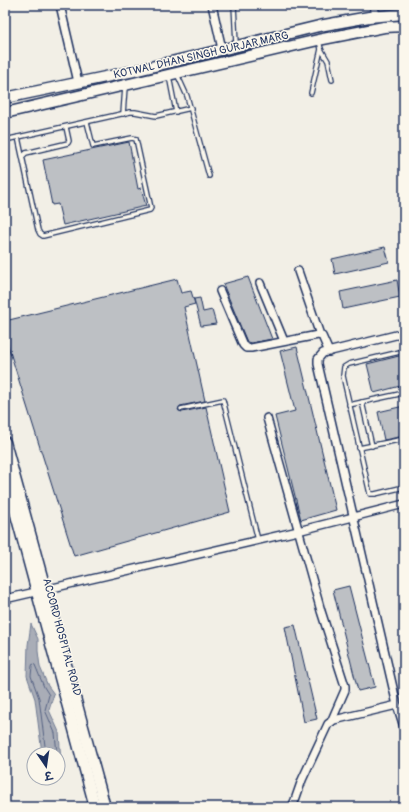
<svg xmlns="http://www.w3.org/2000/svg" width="409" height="812" font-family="Pangolin,'Playpen Sans Deva',sans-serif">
<rect width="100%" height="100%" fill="#f2efe6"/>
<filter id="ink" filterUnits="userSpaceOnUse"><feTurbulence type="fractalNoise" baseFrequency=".025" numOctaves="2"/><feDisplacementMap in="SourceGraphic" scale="8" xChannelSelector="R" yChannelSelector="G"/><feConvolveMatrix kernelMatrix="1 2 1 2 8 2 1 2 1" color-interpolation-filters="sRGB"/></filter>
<g filter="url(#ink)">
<path fill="#a9adb7" stroke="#707b93" d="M 31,624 L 38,639 L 38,651 L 40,667 L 48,686 L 54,694 L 49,710 L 59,732 L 61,763 L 58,761 L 58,754 L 42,753 L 35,699 L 27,676 L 28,645 Z"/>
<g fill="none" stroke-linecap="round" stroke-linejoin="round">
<path stroke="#546182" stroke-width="1" d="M 46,754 L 39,698 L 31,676 L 32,666 L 33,664 L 35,665 L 44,687 L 49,695 L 45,710 L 55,733 L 57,754"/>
</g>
<g fill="#bdc0c4" stroke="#1b2f5e">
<path d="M 129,142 L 138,189 L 141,188 L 146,206 L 63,225 L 58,204 L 52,205 L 43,160 Z"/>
<path d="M 385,247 L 389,262 L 335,274 L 332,259 Z"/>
<path d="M 248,277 L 272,339 L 251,343 L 247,342 L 223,284 Z"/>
<path d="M 177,279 L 181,293 L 191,291 L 195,304 L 184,307 L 205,401 L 180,406 L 178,410 L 182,412 L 206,407 L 230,512 L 74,556 L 5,336 L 5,321 Z"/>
<path d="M 397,280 L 400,297 L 343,309 L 340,292 Z"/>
<path d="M 200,298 L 203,312 L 212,310 L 216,324 L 201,326 L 194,299 Z"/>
<path d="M 297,347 L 336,510 L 301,520 L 275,416 L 295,411 L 280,351 Z"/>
<path d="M 403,355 L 404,385 L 374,393 L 367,364 Z"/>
<path d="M 404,406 L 404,436 L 384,440 L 378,412 Z"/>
<path d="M 349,586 L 375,687 L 358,691 L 333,590 Z"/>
<path d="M 295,625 L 317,719 L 304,722 L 285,627 Z"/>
</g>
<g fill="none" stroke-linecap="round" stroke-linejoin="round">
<g stroke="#1b2f5e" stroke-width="6">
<g id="lane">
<path d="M 234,5 L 236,44"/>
<path d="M 321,49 L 328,61 L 332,80"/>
<path d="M 177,74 L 187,96 L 209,176"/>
<path d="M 169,76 L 176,112"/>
<path d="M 311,93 L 321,49 L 319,41"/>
<path d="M 123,114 L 125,87"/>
<path d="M 18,137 L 38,230 L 40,234 L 43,236 L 150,210 L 151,208 L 136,139 L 132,138 L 93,146 L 87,122"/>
<path d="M 5,140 L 130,112 L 135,112 L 156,116 L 191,108"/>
<path d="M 23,156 L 26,153 L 68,143 L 69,141 L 66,127"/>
<path d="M 404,351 L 349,364 L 344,367 L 343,376 L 370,494 L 375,494 L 404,487"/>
<path d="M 362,402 L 372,446"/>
<path d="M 349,405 L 404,393"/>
<path d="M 181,409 L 223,400 L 258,540"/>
<path d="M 359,448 L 404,439"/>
</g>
</g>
<g stroke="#1b2f5e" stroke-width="10">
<g id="street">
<path d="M 60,5 L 78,82"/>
<path d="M 212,5 L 222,49"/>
<path d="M 374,5 L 376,17"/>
<path d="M 298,271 L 320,335"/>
<path d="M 260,283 L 284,341"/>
<path d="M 220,291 L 243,345 L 246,348 L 251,348 L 318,335 L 322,336 L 329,352"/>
<path d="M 404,333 L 323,353 L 318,359 L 318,364 L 397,705 L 404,727"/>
<path d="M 267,418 L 321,611 L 345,686 L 345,690 L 331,722"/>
<path d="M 5,599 L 298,531 L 404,504"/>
<path d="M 292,807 L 295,800 L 302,780 L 328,724 L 334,720 L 397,705"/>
</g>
</g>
<g stroke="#1b2f5e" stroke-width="13">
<g id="secondary">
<path d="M 5,98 L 134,71 L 319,26 L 369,17 L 404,14"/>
<path d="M 5,113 L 318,40 L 384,27 L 404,26"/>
<path d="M 5,442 L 105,807"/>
<path d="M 5,474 L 95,807"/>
</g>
</g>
<use href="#lane" stroke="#fbf7ec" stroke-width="3.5"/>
<use href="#street" stroke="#fbf7ec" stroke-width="7"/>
<use href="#secondary" stroke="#fbf7ec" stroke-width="10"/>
</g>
</g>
<g text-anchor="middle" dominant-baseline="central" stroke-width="3" stroke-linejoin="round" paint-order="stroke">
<g font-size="11" fill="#1b2f5e" stroke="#fbf7ec">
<text transform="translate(201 55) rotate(-13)">KOTWAL DHAN SINGH GURJAR MARG</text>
<text transform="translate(62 637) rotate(75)">ACCORD HOSPITAL ROAD</text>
</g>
</g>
<rect width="409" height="812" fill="none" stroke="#fbf7ec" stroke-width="20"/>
<rect x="10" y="10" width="389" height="792" fill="none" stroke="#1b2f5e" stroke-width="1.5" filter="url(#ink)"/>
<g transform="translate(46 766) rotate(167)"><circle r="19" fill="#fbf7ec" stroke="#a1a7b3"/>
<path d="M0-3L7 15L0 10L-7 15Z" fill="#1b2f5e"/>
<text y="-6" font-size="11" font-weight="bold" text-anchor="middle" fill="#1b2f5e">उ</text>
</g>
</svg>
